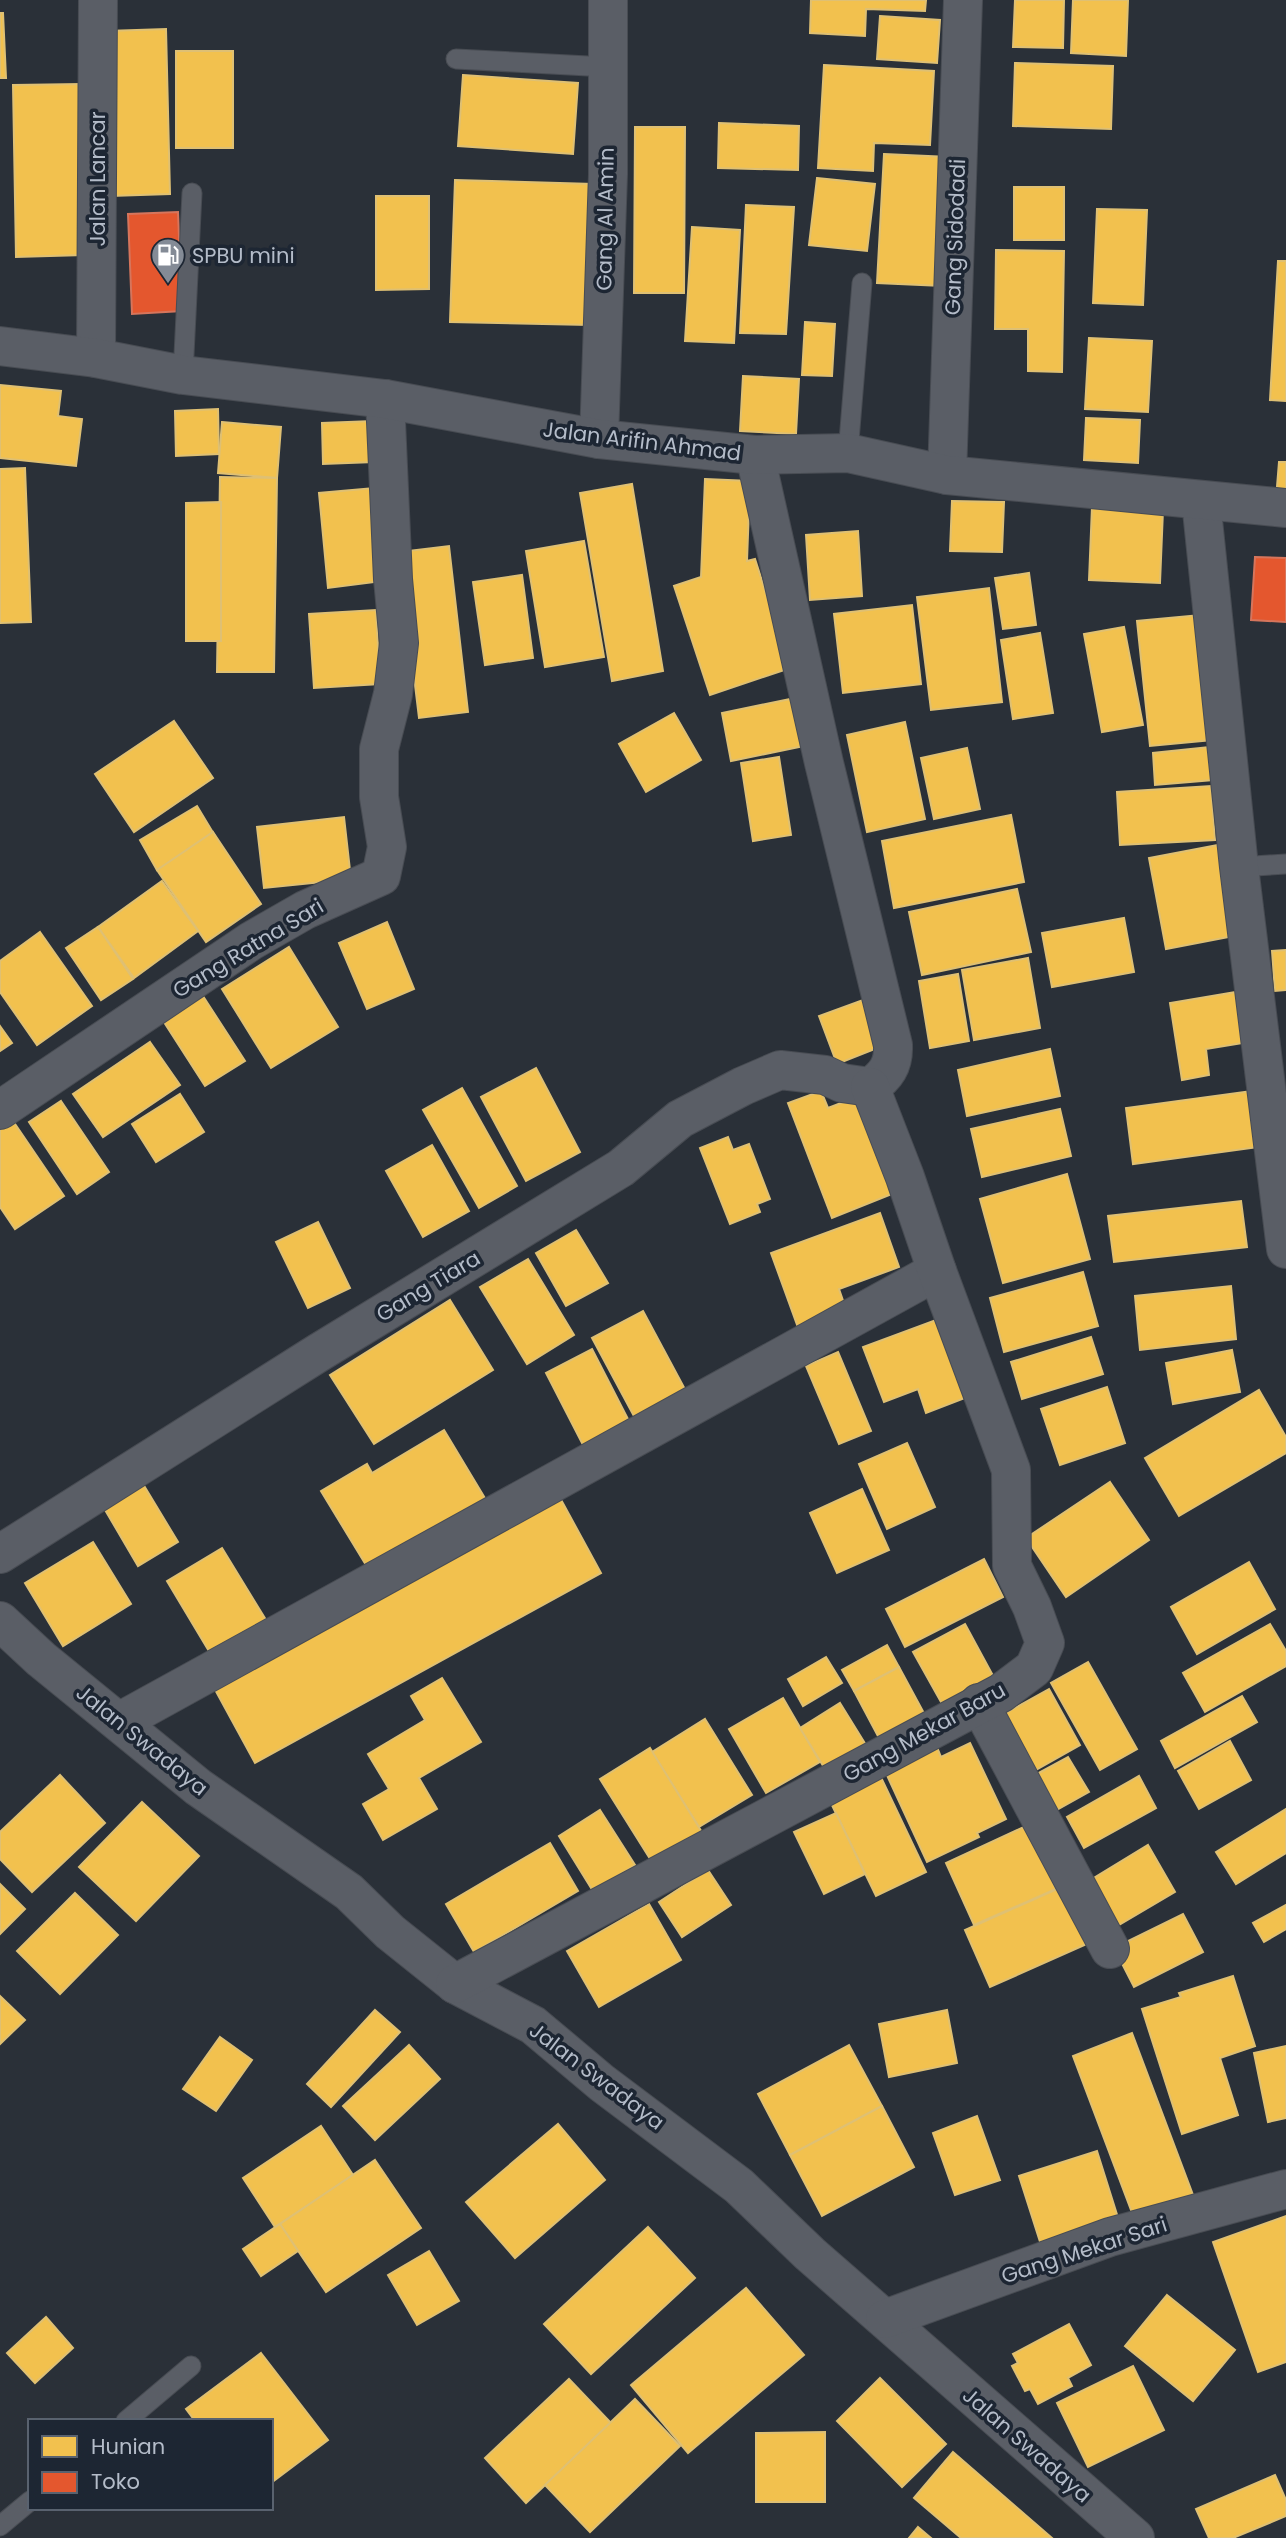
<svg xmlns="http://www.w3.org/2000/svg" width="1286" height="2538" font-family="Poppins,sans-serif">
<rect width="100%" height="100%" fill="#2a3038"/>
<g fill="#f2c14e" stroke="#dfc073" stroke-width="2">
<path d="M 811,0 L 926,0 L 925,11 L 866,9 L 865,36 L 810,33 Z"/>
<path d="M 1015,0 L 1064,0 L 1063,48 L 1013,47 Z"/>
<path d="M 1073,0 L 1128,0 L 1126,56 L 1071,53 Z"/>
<path d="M 0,13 L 3,13 L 6,78 L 0,78 Z"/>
<path d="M 880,16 L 940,20 L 937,63 L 877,59 Z"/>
<path d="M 166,29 L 170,194 L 111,196 L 107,31 Z"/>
<rect x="176" y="51" width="57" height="97"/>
<path d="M 1015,63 L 1113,66 L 1111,129 L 1013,126 Z"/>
<path d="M 824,65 L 934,71 L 930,145 L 874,143 L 873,171 L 818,168 Z"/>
<path d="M 463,75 L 578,83 L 573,154 L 458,146 Z"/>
<path d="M 81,84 L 84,255 L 16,257 L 13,85 Z"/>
<path d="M 719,123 L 799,126 L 798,170 L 718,168 Z"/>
<path d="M 635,127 L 685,127 L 684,293 L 634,293 Z"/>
<path d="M 884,154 L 949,157 L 942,286 L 877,283 Z"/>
<path d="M 817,178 L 875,184 L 867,251 L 809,245 Z"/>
<path d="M 455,180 L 593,184 L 589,325 L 450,322 Z"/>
<rect x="1014" y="187" width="50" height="53"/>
<path d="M 376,196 L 429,196 L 429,289 L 376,290 Z"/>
<path d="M 746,205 L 794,207 L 786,334 L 740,333 Z"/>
<path d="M 1097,209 L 1147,210 L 1143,305 L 1093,303 Z"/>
<path d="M 692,227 L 740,230 L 734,343 L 685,341 Z"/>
<path d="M 996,250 L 1064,251 L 1062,372 L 1028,371 L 1028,329 L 995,329 Z"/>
<path d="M 1278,261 L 1286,261 L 1286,401 L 1270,400 Z"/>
<path d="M 805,322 L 835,324 L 832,376 L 802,375 Z"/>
<path d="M 1089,338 L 1152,341 L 1148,412 L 1085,409 Z"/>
<path d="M 743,376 L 799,379 L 796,434 L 740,431 Z"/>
<path d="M 0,385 L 61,391 L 58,416 L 82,419 L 76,466 L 0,458 Z"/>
<path d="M 218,409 L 219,454 L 176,456 L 175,411 Z"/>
<path d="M 1086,418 L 1140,420 L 1138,463 L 1084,460 Z"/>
<path d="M 373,421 L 374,462 L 323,464 L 322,423 Z"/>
<path d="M 222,422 L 281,427 L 277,478 L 218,473 Z"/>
<path d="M 1279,462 L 1286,462 L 1286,500 L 1276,499 Z"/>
<path d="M 25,468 L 31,622 L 0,623 L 0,469 Z"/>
<path d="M 220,477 L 277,478 L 274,672 L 217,672 Z"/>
<path d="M 705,479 L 750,481 L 747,561 L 755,559 L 790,668 L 710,695 L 674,586 L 701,577 Z"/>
<path d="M 632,484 L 663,671 L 612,681 L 580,493 Z"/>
<path d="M 374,488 L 383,581 L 328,588 L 319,493 Z"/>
<path d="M 952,501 L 1004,502 L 1002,552 L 950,551 Z"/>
<path d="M 221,502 L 221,641 L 186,641 L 186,503 Z"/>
<path d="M 1092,507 L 1163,510 L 1160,583 L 1089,580 Z"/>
<path d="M 858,531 L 862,596 L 810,600 L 806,535 Z"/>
<path d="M 584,541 L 604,657 L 545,667 L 526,551 Z"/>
<path d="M 449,546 L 468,712 L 419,718 L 399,552 Z"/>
<path d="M 1029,573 L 1036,625 L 1003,629 L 995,578 Z"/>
<path d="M 522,575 L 533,658 L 485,665 L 473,582 Z"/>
<path d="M 989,588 L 1002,702 L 931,710 L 917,597 Z"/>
<path d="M 912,605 L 921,684 L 843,693 L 834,614 Z"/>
<path d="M 376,610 L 380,684 L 314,688 L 309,614 Z"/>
<path d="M 1200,615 L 1212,740 L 1150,746 L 1137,621 Z"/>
<path d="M 1124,627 L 1143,725 L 1102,732 L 1084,634 Z"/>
<path d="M 1040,633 L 1053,713 L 1013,719 L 1001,640 Z"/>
<path d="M 800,697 L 809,745 L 731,761 L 722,713 Z"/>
<path d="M 674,713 L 701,760 L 646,792 L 619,744 Z"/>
<path d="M 174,721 L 213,778 L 134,832 L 95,774 Z"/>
<path d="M 905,722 L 925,819 L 867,832 L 847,735 Z"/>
<path d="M 1209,747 L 1213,780 L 1155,785 L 1153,753 Z"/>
<path d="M 967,748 L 980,809 L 934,819 L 921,758 Z"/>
<path d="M 779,757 L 791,835 L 753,841 L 741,763 Z"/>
<path d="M 1211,786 L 1215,840 L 1120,845 L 1117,792 Z"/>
<path d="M 197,806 L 215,836 L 157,870 L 140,840 Z"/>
<path d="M 1011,815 L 1024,882 L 894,908 L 882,841 Z"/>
<path d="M 344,817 L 351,879 L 264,888 L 257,827 Z"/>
<path d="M 213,832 L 261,904 L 206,942 L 157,870 Z"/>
<path d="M 1218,845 L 1234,936 L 1166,949 L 1149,858 Z"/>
<path d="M 162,881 L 198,931 L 134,978 L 98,927 Z"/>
<path d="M 1017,889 L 1031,952 L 922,975 L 909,912 Z"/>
<path d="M 1124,918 L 1134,972 L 1052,987 L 1042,933 Z"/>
<path d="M 387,922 L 414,989 L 367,1009 L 339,943 Z"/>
<path d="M 98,927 L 133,979 L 101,1000 L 66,948 Z"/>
<path d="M 40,932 L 92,1006 L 37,1045 L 0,992 L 0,961 Z"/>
<path d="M 289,947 L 338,1027 L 271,1068 L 222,989 Z"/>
<path d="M 1286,950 L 1286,990 L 1275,991 L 1272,951 Z"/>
<path d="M 1028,958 L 1040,1028 L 974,1040 L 962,970 Z"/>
<path d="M 958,974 L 969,1041 L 930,1048 L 919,981 Z"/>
<path d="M 1236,992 L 1243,1043 L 1206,1049 L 1209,1075 L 1182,1080 L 1170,1003 Z"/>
<path d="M 201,993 L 245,1061 L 205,1086 L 162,1019 Z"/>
<path d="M 863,1000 L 880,1047 L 837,1064 L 819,1016 Z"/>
<path d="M 0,1026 L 12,1043 L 0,1051 Z"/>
<path d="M 150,1042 L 180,1085 L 103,1137 L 73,1094 Z"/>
<path d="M 1050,1049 L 1060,1096 L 967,1116 L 958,1070 Z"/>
<path d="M 536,1068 L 580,1152 L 526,1181 L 481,1097 Z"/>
<path d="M 462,1088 L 517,1186 L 479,1208 L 423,1110 Z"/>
<path d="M 821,1091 L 828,1108 L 854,1098 L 892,1194 L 832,1218 L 788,1103 Z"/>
<path d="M 1251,1091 L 1259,1147 L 1133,1164 L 1126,1108 Z"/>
<path d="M 180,1094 L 204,1132 L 156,1162 L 132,1124 Z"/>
<path d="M 61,1101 L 109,1172 L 77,1194 L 29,1122 Z"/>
<path d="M 1060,1109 L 1071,1156 L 982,1177 L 971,1129 Z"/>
<path d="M 11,1118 L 64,1196 L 15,1229 L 0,1207 L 0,1126 Z"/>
<path d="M 728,1137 L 733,1150 L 749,1144 L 770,1199 L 757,1204 L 760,1212 L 730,1224 L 700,1148 Z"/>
<path d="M 432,1145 L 469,1211 L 423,1237 L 386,1171 Z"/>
<path d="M 1067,1174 L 1090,1259 L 1003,1283 L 980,1199 Z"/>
<path d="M 1241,1201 L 1247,1247 L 1114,1262 L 1108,1216 Z"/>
<path d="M 880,1213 L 899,1267 L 839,1289 L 848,1315 L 800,1333 L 771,1253 Z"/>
<path d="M 318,1222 L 350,1288 L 308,1308 L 276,1242 Z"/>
<path d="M 576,1230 L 608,1283 L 566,1306 L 536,1253 Z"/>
<path d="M 528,1259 L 574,1335 L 527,1364 L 480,1287 Z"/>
<path d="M 1083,1272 L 1098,1326 L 1004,1352 L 990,1298 Z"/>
<path d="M 1231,1286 L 1236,1339 L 1140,1350 L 1135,1296 Z"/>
<path d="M 450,1300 L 493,1370 L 374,1444 L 330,1375 Z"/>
<path d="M 643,1311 L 687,1393 L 636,1420 L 592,1338 Z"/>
<path d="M 936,1320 L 965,1398 L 926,1413 L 918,1389 L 884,1402 L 863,1347 Z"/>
<path d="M 1091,1337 L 1103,1374 L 1022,1399 L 1011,1362 Z"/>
<path d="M 592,1349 L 629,1421 L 583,1445 L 546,1373 Z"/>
<path d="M 1232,1350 L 1240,1392 L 1173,1404 L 1166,1363 Z"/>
<path d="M 838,1352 L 871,1431 L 839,1444 L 806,1366 Z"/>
<path d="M 1107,1387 L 1125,1443 L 1060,1465 L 1041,1409 Z"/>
<path d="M 1259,1390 L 1286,1437 L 1286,1453 L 1179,1516 L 1145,1458 Z"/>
<path d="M 444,1430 L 489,1505 L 372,1575 L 321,1491 L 367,1464 L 372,1473 Z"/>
<path d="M 907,1443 L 935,1507 L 887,1529 L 859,1464 Z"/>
<path d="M 140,1479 L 178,1542 L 138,1566 L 101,1503 Z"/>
<path d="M 1110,1482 L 1149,1540 L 1066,1597 L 1026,1538 Z"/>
<path d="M 862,1489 L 889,1550 L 837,1573 L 810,1513 Z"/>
<path d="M 559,1496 L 601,1573 L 255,1763 L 213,1686 Z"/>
<path d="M 93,1542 L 131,1604 L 63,1646 L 25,1583 Z"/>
<path d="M 222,1548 L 266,1620 L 210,1653 L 167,1581 Z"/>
<path d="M 984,1559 L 1003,1597 L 905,1647 L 886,1609 Z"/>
<path d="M 1249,1562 L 1275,1609 L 1197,1654 L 1171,1607 Z"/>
<path d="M 965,1624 L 997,1683 L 946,1711 L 913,1652 Z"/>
<path d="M 1270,1624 L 1286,1651 L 1286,1666 L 1205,1712 L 1183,1673 Z"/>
<path d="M 887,1645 L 899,1667 L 854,1691 L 842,1670 Z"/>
<path d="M 826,1657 L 842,1683 L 803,1706 L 788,1679 Z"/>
<path d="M 1088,1662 L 1137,1749 L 1100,1770 L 1051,1683 Z"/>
<path d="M 899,1667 L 925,1715 L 880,1740 L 854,1691 Z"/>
<path d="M 442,1678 L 481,1742 L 419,1778 L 437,1809 L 383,1840 L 363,1804 L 389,1789 L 368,1754 L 425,1720 L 411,1696 Z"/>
<path d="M 1049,1689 L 1080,1745 L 1036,1770 L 1004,1714 Z"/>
<path d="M 1242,1696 L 1257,1722 L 1175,1768 L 1161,1741 Z"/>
<path d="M 783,1698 L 820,1762 L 766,1793 L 729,1729 Z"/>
<path d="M 840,1703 L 869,1750 L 828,1774 L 800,1728 Z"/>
<path d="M 705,1719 L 752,1795 L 699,1827 L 652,1752 Z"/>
<path d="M 1230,1741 L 1251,1780 L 1199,1809 L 1178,1771 Z"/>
<path d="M 970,1743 L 1006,1819 L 977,1833 L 979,1837 L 927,1862 L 885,1771 L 937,1747 L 941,1757 Z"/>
<path d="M 650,1748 L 703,1834 L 654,1865 L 600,1779 Z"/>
<path d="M 1068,1757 L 1089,1792 L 1055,1811 L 1035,1775 Z"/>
<path d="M 878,1771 L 926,1872 L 876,1896 L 827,1795 Z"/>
<path d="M 60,1775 L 105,1823 L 32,1892 L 0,1859 L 0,1832 Z"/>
<path d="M 1139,1776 L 1156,1808 L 1084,1848 L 1067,1817 Z"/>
<path d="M 142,1802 L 199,1856 L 136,1921 L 79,1867 Z"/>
<path d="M 1286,1809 L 1286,1853 L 1236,1884 L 1216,1852 Z"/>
<path d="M 600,1810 L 635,1865 L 593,1891 L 559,1836 Z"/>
<path d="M 836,1813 L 865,1874 L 824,1894 L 794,1832 Z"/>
<path d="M 1028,1825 L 1056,1889 L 974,1925 L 946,1863 Z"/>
<path d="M 550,1843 L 578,1891 L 474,1952 L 446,1904 Z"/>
<path d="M 1148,1845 L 1175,1892 L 1114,1928 L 1087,1882 Z"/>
<path d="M 708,1870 L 731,1905 L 682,1937 L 659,1902 Z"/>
<path d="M 0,1884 L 25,1909 L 0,1934 Z"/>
<path d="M 1064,1886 L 1089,1943 L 990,1987 L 965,1930 Z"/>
<path d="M 75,1893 L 118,1935 L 60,1994 L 17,1951 Z"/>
<path d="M 649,1904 L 681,1960 L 599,2007 L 567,1951 Z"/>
<path d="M 1286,1905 L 1286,1929 L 1264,1942 L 1253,1923 Z"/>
<path d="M 1183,1914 L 1203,1952 L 1134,1987 L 1114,1948 Z"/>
<path d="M 1233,1976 L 1255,2046 L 1220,2058 L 1238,2115 L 1182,2134 L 1142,2009 L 1181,1997 L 1179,1993 Z"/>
<path d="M 0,1996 L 25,2020 L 0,2044 Z"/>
<path d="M 375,2010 L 400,2032 L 331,2107 L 307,2084 Z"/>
<path d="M 947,2010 L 957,2063 L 889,2077 L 879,2024 Z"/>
<path d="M 1132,2033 L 1193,2195 L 1134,2218 L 1073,2056 Z"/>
<path d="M 220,2037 L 252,2060 L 216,2111 L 183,2089 Z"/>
<path d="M 409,2045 L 440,2079 L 375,2140 L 343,2106 Z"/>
<path d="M 849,2045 L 882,2106 L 790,2155 L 758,2094 Z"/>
<path d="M 1286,2046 L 1286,2118 L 1268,2122 L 1254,2053 Z"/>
<path d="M 882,2106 L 914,2167 L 822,2216 L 790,2155 Z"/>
<path d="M 977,2116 L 1000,2180 L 955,2195 L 933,2133 Z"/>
<path d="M 558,2124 L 605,2180 L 515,2258 L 466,2202 Z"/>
<path d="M 321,2126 L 353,2175 L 275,2227 L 243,2178 Z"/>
<path d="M 1097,2151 L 1120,2224 L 1042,2248 L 1019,2176 Z"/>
<path d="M 375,2160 L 421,2228 L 326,2292 L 280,2224 Z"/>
<path d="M 1286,2216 L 1286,2362 L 1258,2372 L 1213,2242 Z"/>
<path d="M 280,2224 L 298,2251 L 261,2276 L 243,2249 Z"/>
<path d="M 648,2227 L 695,2278 L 591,2374 L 544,2324 Z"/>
<path d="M 429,2251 L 459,2301 L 417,2325 L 388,2275 Z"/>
<path d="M 746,2288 L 804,2355 L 688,2453 L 631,2385 Z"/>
<path d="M 1167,2295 L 1235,2350 L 1193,2401 L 1125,2346 Z"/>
<path d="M 46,2317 L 73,2348 L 35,2383 L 7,2353 Z"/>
<path d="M 1069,2324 L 1091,2365 L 1068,2378 L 1072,2386 L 1038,2404 L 1030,2389 L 1025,2391 L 1012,2366 L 1018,2363 L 1013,2354 Z"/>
<path d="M 261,2353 L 328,2440 L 271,2483 L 271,2421 L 195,2421 L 186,2409 Z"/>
<path d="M 1133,2366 L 1164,2430 L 1088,2467 L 1057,2403 Z"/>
<path d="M 880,2378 L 946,2444 L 902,2487 L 837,2421 Z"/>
<path d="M 569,2379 L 611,2423 L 526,2503 L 485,2458 Z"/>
<path d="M 635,2399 L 680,2446 L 590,2532 L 545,2485 Z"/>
<path d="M 825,2432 L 825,2502 L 756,2502 L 756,2433 Z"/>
<path d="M 953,2452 L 1052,2538 L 961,2538 L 914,2498 Z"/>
<path d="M 1275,2475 L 1286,2500 L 1286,2516 L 1233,2538 L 1209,2538 L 1196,2509 Z"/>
<path d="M 918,2527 L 931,2538 L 909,2538 Z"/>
</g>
<g fill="#e4572e" stroke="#d6755c" stroke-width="2">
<path d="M 178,212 L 182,311 L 132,314 L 128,214 Z"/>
<path d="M 1255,557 L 1286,558 L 1286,622 L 1251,620 Z"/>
</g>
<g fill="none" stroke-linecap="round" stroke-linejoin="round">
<g stroke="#484c53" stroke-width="21">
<g id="service">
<path d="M 456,59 L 607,67"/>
<path d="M 183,375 L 192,193"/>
<path d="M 848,453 L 862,283"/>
<path d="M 1239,867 L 1286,864"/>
<path d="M 126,2421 L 191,2366"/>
<path d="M 0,2526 L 30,2501"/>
</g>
</g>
<g stroke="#484c53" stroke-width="40">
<g id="minor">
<path d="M 96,358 L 98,0"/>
<path d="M 599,439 L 608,174 L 608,0"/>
<path d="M 755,455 L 824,763 L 893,1045 C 894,1065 886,1076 870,1087"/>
<path d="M 947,475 L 963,0"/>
<path d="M 1201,501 L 1239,867 L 1286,1249"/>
<path d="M 0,1110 L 251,941 L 305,910 L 381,876 L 387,847 L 379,797 L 379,749 L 393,694 L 399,643 L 393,579 L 385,399"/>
<path d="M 0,1554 L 318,1353 L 621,1168 L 680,1119 L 743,1086 L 780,1070 L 825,1075 L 842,1083 L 870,1087"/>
<path d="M 0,1621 L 41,1659 L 198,1787 L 349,1892 L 390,1932 L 455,1984 L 533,2025 L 602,2083 L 739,2186 L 810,2254 L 1135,2538"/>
<path d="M 979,1703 L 1110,1949"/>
<path d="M 119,1722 L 937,1271"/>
<path d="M 455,1984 L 1001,1693 L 1034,1668 L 1045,1643 L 1032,1607 L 1012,1566 L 1011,1470 L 937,1271 L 905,1177 L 870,1087"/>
<path d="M 885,2319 L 1110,2237 L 1286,2189"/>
</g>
</g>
<g stroke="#484c53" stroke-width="40">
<path id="tertiary" d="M 0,346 L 96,358 L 183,375 L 385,399 L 599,439 L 755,455 L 848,453 L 947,475 L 1286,508"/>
</g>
<use href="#service" stroke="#5a5e66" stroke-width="19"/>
<use href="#minor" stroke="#5a5e66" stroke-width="38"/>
<use href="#tertiary" stroke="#5a5e66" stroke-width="38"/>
</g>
<defs>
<g id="fuel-pin" transform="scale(1.75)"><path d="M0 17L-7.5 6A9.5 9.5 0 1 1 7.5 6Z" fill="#848b96" stroke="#1d2633"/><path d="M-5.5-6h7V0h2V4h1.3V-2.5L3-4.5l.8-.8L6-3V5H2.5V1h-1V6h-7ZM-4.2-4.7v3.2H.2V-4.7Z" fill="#fff"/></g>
</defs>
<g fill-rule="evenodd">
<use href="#fuel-pin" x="168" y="255"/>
</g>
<g text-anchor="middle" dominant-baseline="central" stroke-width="7" stroke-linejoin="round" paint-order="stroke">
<g font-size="21" fill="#b4bcc9" stroke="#1d2633">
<text transform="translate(97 179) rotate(-90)">Jalan Lancar</text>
<text transform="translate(605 219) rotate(-89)">Gang Al Amin</text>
<text transform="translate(955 237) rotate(-88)">Gang Sidodadi</text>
<text transform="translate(642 441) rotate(7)">Jalan Arifin Ahmad</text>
<text transform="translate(248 948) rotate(-31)">Gang Ratna Sari</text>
<text transform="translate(428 1286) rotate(-31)">Gang Tiara</text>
<text transform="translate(924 1732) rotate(-29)">Gang Mekar Baru</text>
<text transform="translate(142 1740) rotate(39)">Jalan Swadaya</text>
<text transform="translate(597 2076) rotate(37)">Jalan Swadaya</text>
<text transform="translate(1084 2250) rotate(-18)">Gang Mekar Sari</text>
<text transform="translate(1027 2445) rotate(41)">Jalan Swadaya</text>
</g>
<g font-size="21" fill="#b4bcc9" stroke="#1d2633" text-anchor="start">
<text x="192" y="255">SPBU mini</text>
</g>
</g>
<rect x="28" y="2419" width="245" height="91" fill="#1d2633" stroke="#59626f" stroke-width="2"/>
<rect x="42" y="2436" width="35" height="21" fill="#f2c14e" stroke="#59626f" stroke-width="2"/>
<text x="91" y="2454" font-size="21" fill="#b4bcc9">Hunian</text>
<rect x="42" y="2472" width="35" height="21" fill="#e4572e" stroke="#59626f" stroke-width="2"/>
<text x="91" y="2489" font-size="21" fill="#b4bcc9">Toko</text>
</svg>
